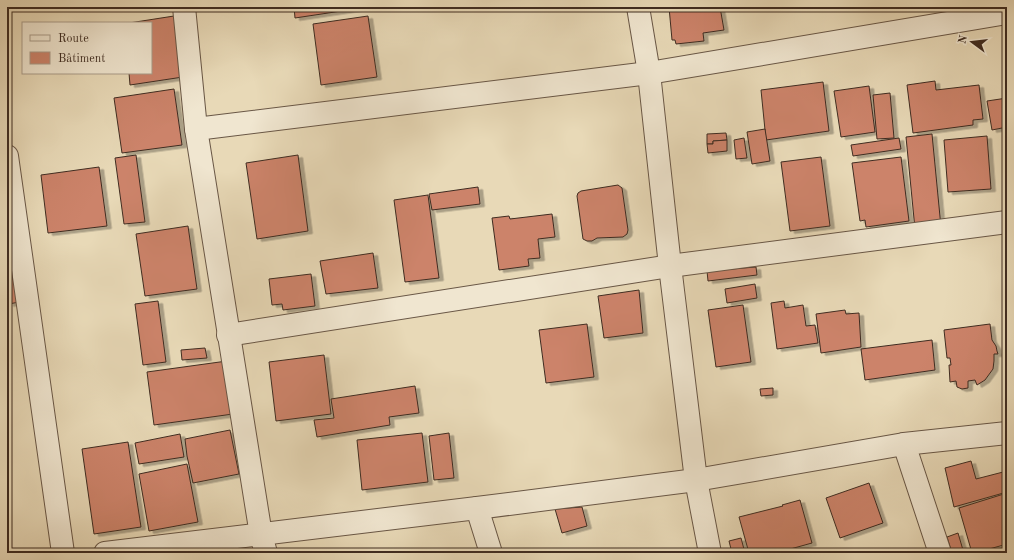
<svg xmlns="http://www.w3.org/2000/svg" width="1014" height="560" font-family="'Old Standard TT',serif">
<defs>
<filter id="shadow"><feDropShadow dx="4.5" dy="2.5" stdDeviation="0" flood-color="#0004"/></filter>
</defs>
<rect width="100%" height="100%" fill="#e8d9b7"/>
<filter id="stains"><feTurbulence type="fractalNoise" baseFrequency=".005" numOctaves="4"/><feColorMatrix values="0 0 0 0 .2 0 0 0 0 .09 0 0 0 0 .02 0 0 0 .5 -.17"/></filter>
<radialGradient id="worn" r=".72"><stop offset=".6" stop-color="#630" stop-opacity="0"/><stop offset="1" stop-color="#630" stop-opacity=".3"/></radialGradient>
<g fill="#cc836a" stroke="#3f2c21" filter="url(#shadow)">
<path d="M 294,7 L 368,7 L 295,18 Z"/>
<path d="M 669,7 L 720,7 L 724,30 L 703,33 L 704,41 L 676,44 L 675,40 L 672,40 Z"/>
<path d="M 174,16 L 183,77 L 130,85 L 129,73 L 151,73 L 151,23 L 129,23 Z"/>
<path d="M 368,16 L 377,77 L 321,85 L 313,24 Z"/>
<path d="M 935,81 L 936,90 L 979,85 L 983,119 L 973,120 L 973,125 L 913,133 L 907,85 Z"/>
<path d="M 823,82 L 829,131 L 766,140 L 761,90 Z"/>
<path d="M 869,86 L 875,132 L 841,137 L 834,91 Z"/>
<path d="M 174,89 L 182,145 L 122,153 L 114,98 Z"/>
<path d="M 890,93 L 894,138 L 877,139 L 873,95 Z"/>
<path d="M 1007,98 L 1007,127 L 992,130 L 987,101 Z"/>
<path d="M 765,129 L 770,161 L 752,164 L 747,132 Z"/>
<path d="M 726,133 L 727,140 L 713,141 L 713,144 L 707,144 L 707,134 Z"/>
<path d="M 932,134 L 941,227 L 915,229 L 906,137 Z"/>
<path d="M 987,136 L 991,189 L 948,192 L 944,140 Z"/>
<path d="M 744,138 L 747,158 L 736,159 L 734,140 Z"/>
<path d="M 899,138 L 901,149 L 853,156 L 851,145 Z"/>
<path d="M 727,140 L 727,151 L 708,153 L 707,144 L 713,144 L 713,141 Z"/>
<path d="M 136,155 L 145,222 L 124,224 L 115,158 Z"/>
<path d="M 298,155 L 308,231 L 257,239 L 246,163 Z"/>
<path d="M 821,157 L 830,226 L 790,231 L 781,162 Z"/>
<path d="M 901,157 L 909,221 L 866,227 L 865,220 L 860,221 L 852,163 Z"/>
<path d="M 99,167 L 107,226 L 48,233 L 41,175 Z"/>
<path d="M 618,185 L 622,188 L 628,230 L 627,234 L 623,237 L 597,238 L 592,241 L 587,241 L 583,239 L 577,196 L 578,193 L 581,191 Z"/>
<path d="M 478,187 L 480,204 L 432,210 L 429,194 Z"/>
<path d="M 428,195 L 439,278 L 405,282 L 394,200 Z"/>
<path d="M 552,214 L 555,237 L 538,239 L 540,258 L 528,259 L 529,266 L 499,270 L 492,218 L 509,216 L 510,219 Z"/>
<path d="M 188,226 L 197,289 L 145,296 L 136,234 Z"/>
<path d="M 373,253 L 378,288 L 326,294 L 320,261 Z"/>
<path d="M 756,267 L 757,275 L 708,281 L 707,271 Z"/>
<path d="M 311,274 L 315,306 L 283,310 L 282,304 L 272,305 L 269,279 Z"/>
<path d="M 17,278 L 19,302 L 9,304 L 7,280 Z"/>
<path d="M 755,284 L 757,298 L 727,303 L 725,289 Z"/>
<path d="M 639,290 L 643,333 L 604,338 L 598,296 Z"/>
<path d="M 158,301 L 166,362 L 143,365 L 135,304 Z"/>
<path d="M 784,301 L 785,308 L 803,305 L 806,326 L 815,325 L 818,343 L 777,349 L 771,303 Z"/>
<path d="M 743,305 L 751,362 L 716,367 L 708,310 Z"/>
<path d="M 845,310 L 846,314 L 859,313 L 861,347 L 821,353 L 816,314 Z"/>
<path d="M 587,324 L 594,377 L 546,383 L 539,330 Z"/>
<path d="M 990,324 L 992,340 L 996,346 L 997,351 L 998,354 L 994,354 L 994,361 L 993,369 L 985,380 L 977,385 L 975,380 L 968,381 L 968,388 L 962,389 L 957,387 L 956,381 L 950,382 L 949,365 L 951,365 L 950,358 L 947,358 L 944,330 Z"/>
<path d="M 932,340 L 935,370 L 865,380 L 861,349 Z"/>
<path d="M 205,348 L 207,358 L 182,360 L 181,350 Z"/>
<path d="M 324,355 L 331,414 L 276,421 L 269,362 Z"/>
<path d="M 227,361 L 233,414 L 154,425 L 147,372 Z"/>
<path d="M 415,386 L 419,413 L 389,417 L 390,425 L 317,437 L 314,420 L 334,418 L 331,399 Z"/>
<path d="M 773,388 L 773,395 L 761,396 L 760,389 Z"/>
<path d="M 230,430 L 239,474 L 193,483 L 187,456 L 185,439 Z"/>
<path d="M 422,433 L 428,482 L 362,490 L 357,440 Z"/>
<path d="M 449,433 L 454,478 L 434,480 L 429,436 Z"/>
<path d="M 180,434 L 184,457 L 139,464 L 135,443 Z"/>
<path d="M 128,442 L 141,527 L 94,534 L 82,449 Z"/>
<path d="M 971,461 L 976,479 L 1007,471 L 1007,492 L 954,507 L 945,468 Z"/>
<path d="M 187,464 L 198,522 L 149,531 L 139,474 Z"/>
<path d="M 869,483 L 883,523 L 840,538 L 826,498 Z"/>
<path d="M 1007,493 L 1007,544 L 975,553 L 972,553 L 959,508 Z"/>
<path d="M 800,500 L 812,543 L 776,553 L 749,553 L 739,517 L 783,506 L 782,505 Z"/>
<path d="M 582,507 L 587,526 L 562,533 L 555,509 Z"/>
<path d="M 958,533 L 963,550 L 952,553 L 947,537 Z"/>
<path d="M 741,538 L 745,553 L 732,553 L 729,541 Z"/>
</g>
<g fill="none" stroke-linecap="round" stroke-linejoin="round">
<g stroke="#695746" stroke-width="24">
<g id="street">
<path d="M 184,7 L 196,129 L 261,535 L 266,553"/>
<path d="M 638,7 L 649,73 L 670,266 L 696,480 L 710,553"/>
<path d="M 196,129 L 649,73 L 1007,13"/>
<path d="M 7,156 L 63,553"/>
<path d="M 228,335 L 670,266 L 1007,222"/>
<path d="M 904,444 L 940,553"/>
<path d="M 477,508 L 491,553"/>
<path d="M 105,553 L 477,508 L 696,480 L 904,444 L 1007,433"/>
</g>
</g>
<use href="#street" stroke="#f0e6d0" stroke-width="22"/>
</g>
<rect width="1014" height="560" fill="none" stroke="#e8d9b7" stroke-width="24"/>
<rect x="8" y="8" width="998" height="544" fill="none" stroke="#3f2c21" stroke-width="2"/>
<rect x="12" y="12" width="990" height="536" fill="none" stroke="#3f2c21"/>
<rect x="22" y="22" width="130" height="52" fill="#f0e6d0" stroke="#a99c8a"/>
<rect x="30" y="35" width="20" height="6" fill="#f0e6d0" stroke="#a99c8a"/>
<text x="58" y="42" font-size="12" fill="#3f2c21">Route</text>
<rect x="30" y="52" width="20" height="12" fill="#cc836a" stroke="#a99c8a"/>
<text x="58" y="62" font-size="12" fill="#3f2c21">Bâtiment</text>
<g transform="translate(972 42) rotate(285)" stroke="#f0e6d0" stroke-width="3" paint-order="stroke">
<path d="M0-3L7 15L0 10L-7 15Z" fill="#3f2c21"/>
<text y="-6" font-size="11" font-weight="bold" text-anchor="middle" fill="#3f2c21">N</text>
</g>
<rect width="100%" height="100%" filter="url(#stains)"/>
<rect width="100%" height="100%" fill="url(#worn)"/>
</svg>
